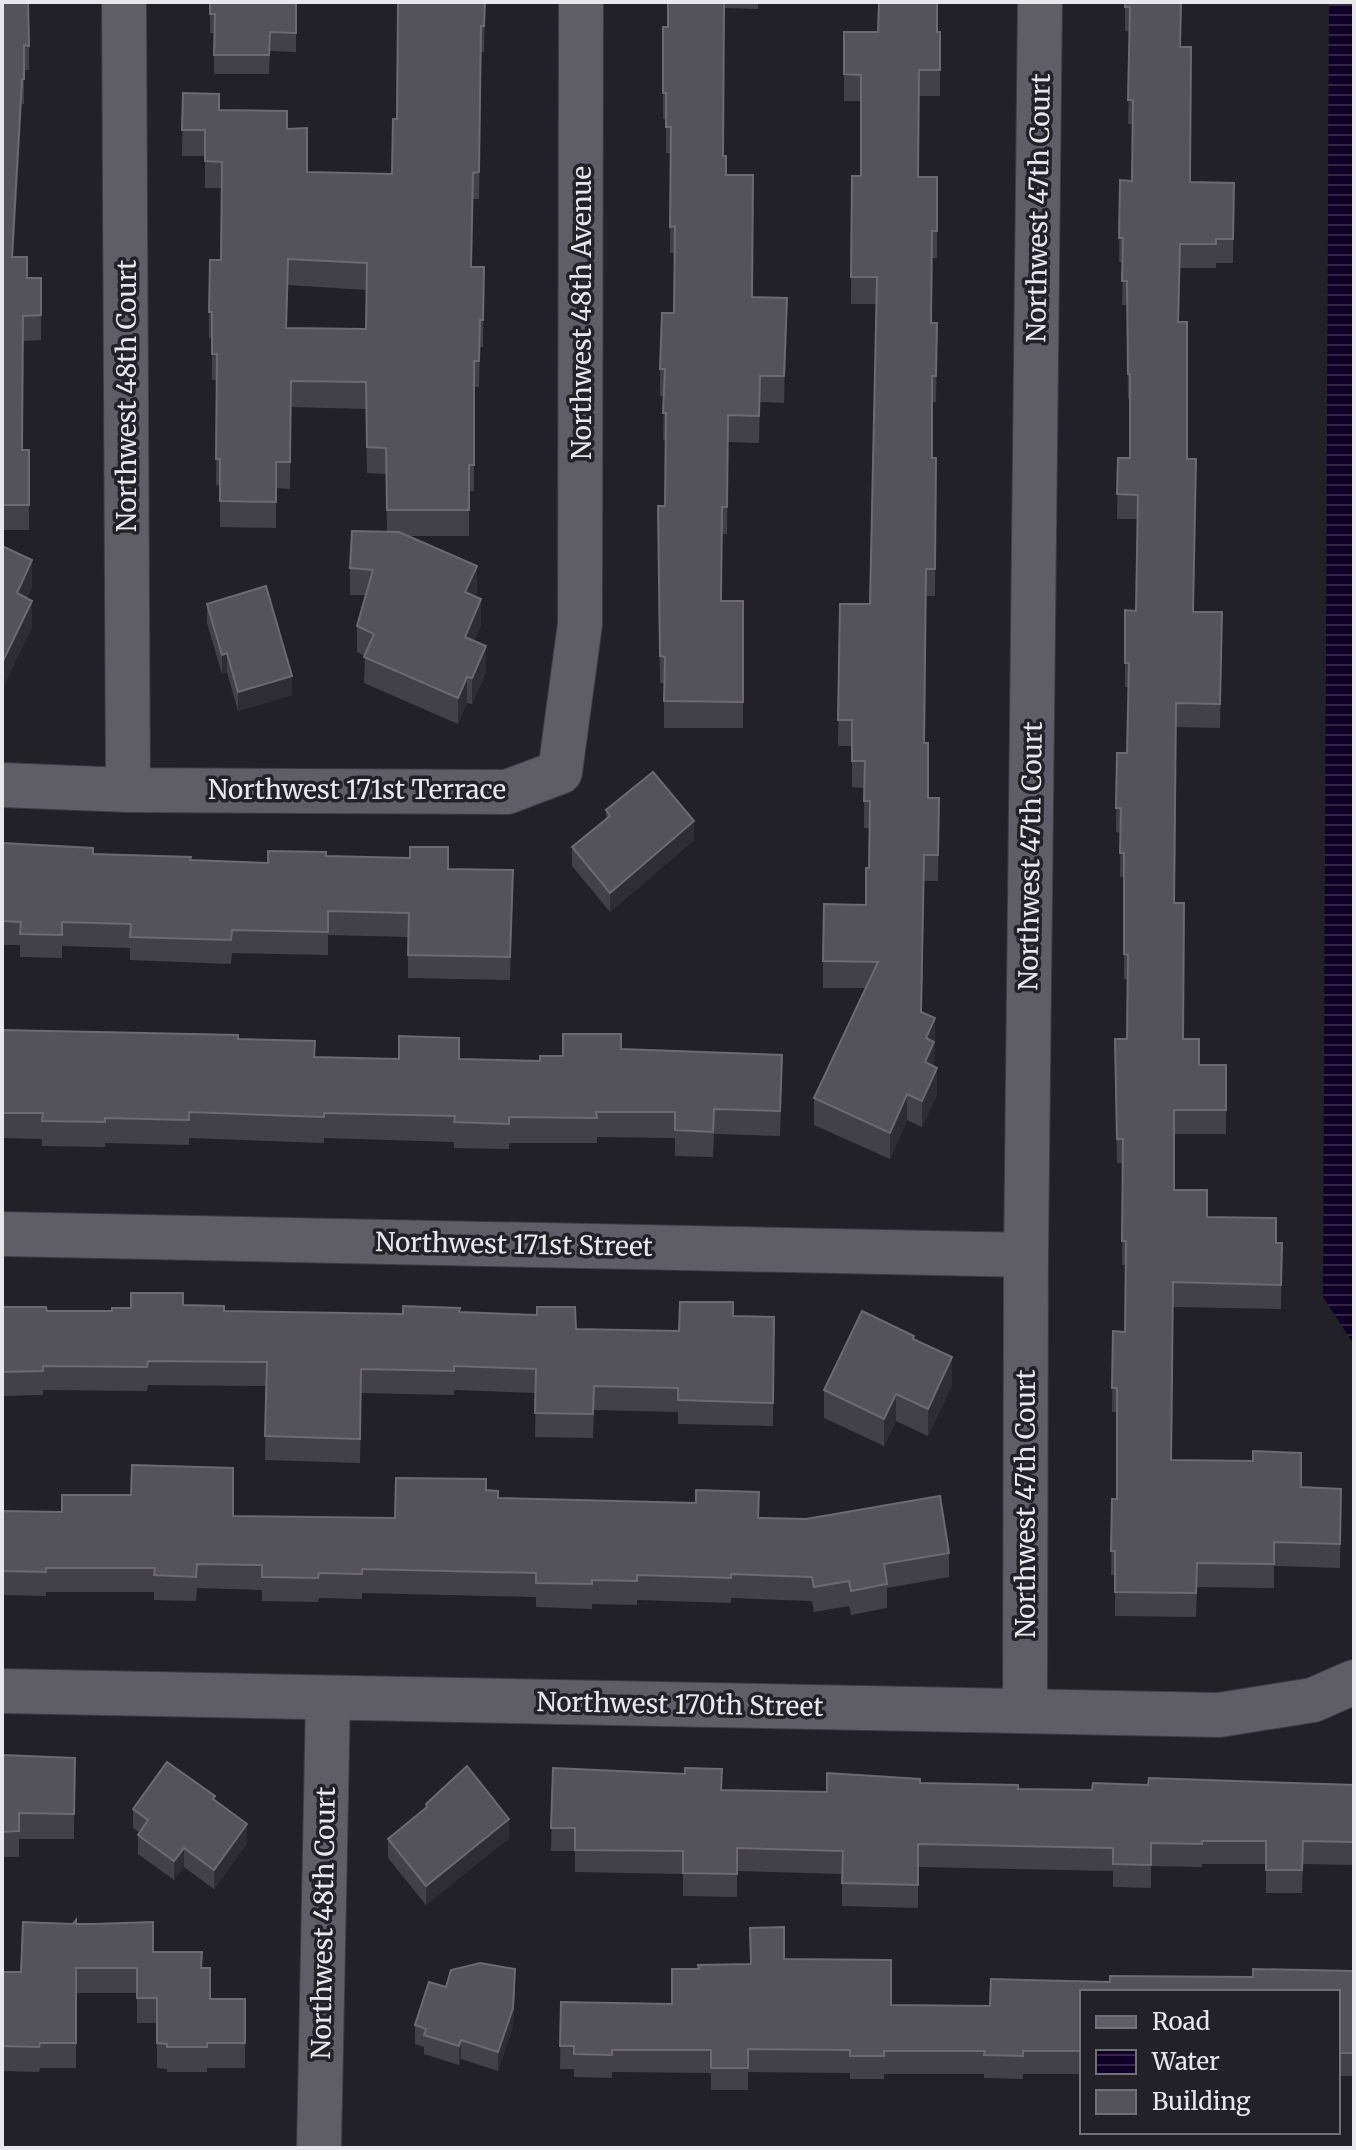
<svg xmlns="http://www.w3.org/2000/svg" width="1356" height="2150" font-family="Merriweather,serif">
<defs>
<pattern id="water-rules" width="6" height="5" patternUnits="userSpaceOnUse" patternTransform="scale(2)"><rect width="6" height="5" fill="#0f0027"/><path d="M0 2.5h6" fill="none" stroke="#322546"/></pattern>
</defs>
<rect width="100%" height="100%" fill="#222127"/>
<path fill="url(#water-rules)" d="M 1329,2 L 1354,2 L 1353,1343 L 1323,1297 Z"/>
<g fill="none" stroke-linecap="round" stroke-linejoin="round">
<g stroke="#3c3b40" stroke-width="46">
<g id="minor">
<path d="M 124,2 L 128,790"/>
<path d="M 2,785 L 128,790 L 507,792 L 560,772 L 580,624 L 581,2"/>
<path d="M 2,1234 L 1026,1255"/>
<path d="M 2,1691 L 1219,1715 L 1313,1700 L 1354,1682"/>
<path d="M 1025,1710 L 1026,1255 L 1040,2"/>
<path d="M 319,2148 L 328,1698"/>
</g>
</g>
<use href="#minor" stroke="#5f5d65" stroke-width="44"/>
</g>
<g fill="#434148" fill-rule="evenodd">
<path d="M 2,2 L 29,46 L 29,70 L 24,70 L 24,104 L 22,104 L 13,257 L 27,278 L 41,278 L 41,340 L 23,341 L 22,450 L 29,450 L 29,530 L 2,530 Z"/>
<path d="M 210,2 L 296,2 L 296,52 L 270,51 L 269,74 L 214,74 L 214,33 L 210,33 Z"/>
<path d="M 485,2 L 484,52 L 481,52 L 479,199 L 473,199 L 471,267 L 484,267 L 483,347 L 480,347 L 479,387 L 474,387 L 474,491 L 469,491 L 469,536 L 408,536 L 477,592 L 475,596 L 481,625 L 474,641 L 486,672 L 472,704 L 467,703 L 458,724 L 364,683 L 365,656 L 357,652 L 357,626 L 366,595 L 350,595 L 350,568 L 387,532 L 386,474 L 367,473 L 366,409 L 291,407 L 290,489 L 276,488 L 276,528 L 220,527 L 220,486 L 216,485 L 217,380 L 212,380 L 212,339 L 209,338 L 209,312 L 221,260 L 222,188 L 205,188 L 205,156 L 182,156 L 183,93 L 219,110 L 287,129 L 307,172 L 392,174 L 397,119 ZM 288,285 L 366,290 L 366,329 L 287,328 Z"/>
<path d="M 668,2 L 758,2 L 758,9 L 724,8 L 723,156 L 752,297 L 787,325 L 784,403 L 760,402 L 759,443 L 728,442 L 727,534 L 722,534 L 722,601 L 743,601 L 743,728 L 664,728 L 664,683 L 660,683 L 658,506 L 665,506 L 666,440 L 663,440 L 664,396 L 660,396 L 660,369 L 674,313 L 674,253 L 670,253 L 671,153 L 666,153 L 666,120 L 663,119 L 663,27 L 668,27 Z"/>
<path d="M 1125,2 L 1208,2 L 1208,4 L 1182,3 L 1180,47 L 1191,182 L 1234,183 L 1233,263 L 1216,263 L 1216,268 L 1180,268 L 1179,322 L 1193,612 L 1222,612 L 1220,728 L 1176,727 L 1175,903 L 1183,1039 L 1199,1065 L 1226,1065 L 1226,1134 L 1174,1134 L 1174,1190 L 1207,1217 L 1276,1243 L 1282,1243 L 1281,1309 L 1173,1307 L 1172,1460 L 1301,1487 L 1341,1489 L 1340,1568 L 1274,1566 L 1274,1588 L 1197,1587 L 1196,1617 L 1115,1616 L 1115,1575 L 1111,1575 L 1112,1499 L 1117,1499 L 1117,1412 L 1112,1412 L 1113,1331 L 1125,1332 L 1126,1265 L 1122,1265 L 1123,1163 L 1117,1163 L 1115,1063 L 1115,1039 L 1127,1039 L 1127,979 L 1124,979 L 1124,877 L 1120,877 L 1121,833 L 1116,832 L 1117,753 L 1127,753 L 1129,687 L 1125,687 L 1125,610 L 1136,611 L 1138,519 L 1117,519 L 1118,458 L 1130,458 L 1130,399 L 1128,398 L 1127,305 L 1122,305 L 1123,262 L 1119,262 L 1120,180 L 1132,181 L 1133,124 L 1128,124 L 1130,31 L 1125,31 Z"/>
<path d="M 844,32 L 940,32 L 940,96 L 919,96 L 918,177 L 937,177 L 937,258 L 932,258 L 932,323 L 937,323 L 936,402 L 932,402 L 932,458 L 936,458 L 935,596 L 926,596 L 925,743 L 928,798 L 939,798 L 938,881 L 924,881 L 922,1012 L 935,1018 L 934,1066 L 937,1094 L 922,1127 L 907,1120 L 890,1159 L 814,1125 L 814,1098 L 865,988 L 823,988 L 823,961 L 866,905 L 869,868 L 869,828 L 864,828 L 864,788 L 852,787 L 852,746 L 838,746 L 840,604 L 870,604 L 877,304 L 851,304 L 852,176 L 861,176 L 861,101 L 844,101 Z"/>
<path d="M 207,604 L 292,695 L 238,711 L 227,672 L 222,674 L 207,623 Z"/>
<path d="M 606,810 L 694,840 L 610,912 L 572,866 L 572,847 L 606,820 Z"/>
<path d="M 2,843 L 93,854 L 191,860 L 268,863 L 326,856 L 448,869 L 513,870 L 510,980 L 408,978 L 408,937 L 328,935 L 328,955 L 232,953 L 231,964 L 130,960 L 130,948 L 62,946 L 62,958 L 20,957 L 20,945 L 2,945 Z"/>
<path d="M 2,1030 L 238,1039 L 315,1057 L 540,1061 L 563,1056 L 621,1049 L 782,1080 L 780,1136 L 714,1134 L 713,1157 L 675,1156 L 675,1138 L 597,1137 L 597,1143 L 509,1143 L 509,1149 L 454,1148 L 454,1142 L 324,1138 L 324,1143 L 189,1138 L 189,1145 L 105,1143 L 105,1147 L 42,1146 L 42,1139 L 2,1138 Z"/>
<path d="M 183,1305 L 224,1311 L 403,1314 L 460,1312 L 576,1329 L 679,1331 L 733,1316 L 774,1317 L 773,1426 L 678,1424 L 678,1412 L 594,1410 L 593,1438 L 535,1437 L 536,1393 L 454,1390 L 454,1395 L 361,1393 L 360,1463 L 265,1460 L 266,1386 L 148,1385 L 147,1391 L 43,1390 L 43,1395 L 2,1396 L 2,1307 L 47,1311 L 112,1311 Z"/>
<path d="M 914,1340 L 952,1385 L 928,1436 L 896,1421 L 884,1446 L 824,1418 L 824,1390 Z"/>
<path d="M 486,1490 L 498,1498 L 759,1518 L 949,1553 L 949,1577 L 887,1588 L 887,1608 L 851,1615 L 849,1606 L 814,1612 L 812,1601 L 731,1598 L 731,1603 L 637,1600 L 637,1605 L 592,1604 L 592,1609 L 536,1607 L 536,1597 L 362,1593 L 362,1599 L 319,1598 L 318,1602 L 262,1601 L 262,1590 L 197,1588 L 196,1601 L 154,1600 L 154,1592 L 46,1592 L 46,1596 L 2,1595 L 2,1511 L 383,1519 L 395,1518 Z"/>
<path d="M 2,1755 L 75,1758 L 74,1839 L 19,1839 L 19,1857 L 2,1857 Z"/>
<path d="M 553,1768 L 722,1790 L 827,1792 L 920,1783 L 1018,1789 L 1092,1790 L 1148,1785 L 1354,1785 L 1354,1865 L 1303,1864 L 1302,1893 L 1266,1893 L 1266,1864 L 1202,1864 L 1202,1867 L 1151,1866 L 1151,1888 L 1113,1887 L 1113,1871 L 918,1867 L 918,1908 L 842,1906 L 842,1874 L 737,1871 L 737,1897 L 683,1896 L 683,1874 L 575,1872 L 575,1851 L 551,1851 Z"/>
<path d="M 215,1801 L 247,1843 L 214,1889 L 184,1867 L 174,1880 L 138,1854 L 138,1835 L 140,1833 L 133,1828 L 133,1809 Z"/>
<path d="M 426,1804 L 509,1838 L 426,1905 L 388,1858 L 388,1839 L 426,1808 Z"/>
<path d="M 73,1924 L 76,1924 L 153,1952 L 202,1968 L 210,1999 L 245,1999 L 245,2068 L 207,2068 L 207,2072 L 167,2072 L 167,2069 L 157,2068 L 157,2023 L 137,2023 L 137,1993 L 76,1993 L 76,2068 L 40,2068 L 39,2072 L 2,2071 L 2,1972 L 21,1972 Z"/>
<path d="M 750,1928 L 784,1959 L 891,2005 L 990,2006 L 1110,1982 L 1253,1977 L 1354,1971 L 1354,2076 L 1338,2076 L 1338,1992 L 1082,1992 L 1082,2074 L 1023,2074 L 1023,2079 L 984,2078 L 984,2074 L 884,2074 L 884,2079 L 850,2079 L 850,2073 L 748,2072 L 748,2090 L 711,2090 L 711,2073 L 612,2072 L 612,2078 L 574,2077 L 574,2069 L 560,2069 L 561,2002 L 672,2004 L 698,1969 L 750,1965 Z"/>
<path d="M 446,1987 L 515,1987 L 513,2026 L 498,2071 L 461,2059 L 459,2065 L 424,2054 L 424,2047 L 415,2044 L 415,2025 Z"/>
</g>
<g fill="#2f2d34">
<path d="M 22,79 L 22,104 L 12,282 L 12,257 Z"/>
<path d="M 787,298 L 787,325 L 784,403 L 784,376 Z"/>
<path d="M 32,560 L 32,588 L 17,621 L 17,593 Z"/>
<path d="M 477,566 L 477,592 L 465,618 L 465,592 Z"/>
<path d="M 481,599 L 481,625 L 465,663 L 465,637 Z"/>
<path d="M 32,601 L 32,628 L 2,690 L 2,663 Z"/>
<path d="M 486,646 L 486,672 L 472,704 L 472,678 Z"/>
<path d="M 227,653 L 227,672 L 222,674 L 222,655 Z"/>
<path d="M 292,676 L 292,695 L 238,711 L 238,692 Z"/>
<path d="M 467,677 L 467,703 L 458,724 L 458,698 Z"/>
<path d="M 694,821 L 694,840 L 610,912 L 610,893 Z"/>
<path d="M 935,1018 L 934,1068 L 925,1088 L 926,1038 Z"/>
<path d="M 937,1068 L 937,1094 L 922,1127 L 922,1101 Z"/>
<path d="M 907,1094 L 907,1120 L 890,1159 L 890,1133 Z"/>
<path d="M 952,1357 L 952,1385 L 928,1436 L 928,1409 Z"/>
<path d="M 896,1394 L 896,1421 L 884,1446 L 884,1419 Z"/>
<path d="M 509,1819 L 509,1838 L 426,1905 L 426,1886 Z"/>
<path d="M 247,1824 L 247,1843 L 214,1889 L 214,1870 Z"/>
<path d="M 184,1848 L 184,1867 L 174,1880 L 174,1861 Z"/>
<path d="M 515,1969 L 513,2026 L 498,2071 L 498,2052 Z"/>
<path d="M 461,2040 L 461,2059 L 459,2065 L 459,2046 Z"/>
</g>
<g fill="#55535a" stroke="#6c6a70" stroke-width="2" fill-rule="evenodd">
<path d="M 2,2 L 28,2 L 29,46 L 24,45 L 24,79 L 22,79 L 12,257 L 27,257 L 27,278 L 41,278 L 41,315 L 23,316 L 22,450 L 29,450 L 29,505 L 2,505 Z"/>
<path d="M 210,2 L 296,2 L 296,33 L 270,32 L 269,55 L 214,55 L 215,14 L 210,14 Z"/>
<path d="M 398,2 L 485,2 L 484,26 L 481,26 L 479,172 L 473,173 L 471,267 L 484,267 L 483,320 L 480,320 L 479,361 L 474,361 L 474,465 L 469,465 L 469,510 L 387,510 L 386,448 L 367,447 L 366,382 L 291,381 L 290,462 L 276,462 L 276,502 L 220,501 L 220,459 L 216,459 L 217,354 L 212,354 L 212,312 L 209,312 L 210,260 L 221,260 L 222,162 L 205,161 L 205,130 L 182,130 L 183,93 L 219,94 L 219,110 L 287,111 L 287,129 L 307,128 L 307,172 L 392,174 L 393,119 L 397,119 ZM 288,259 L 367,263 L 366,329 L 286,328 Z"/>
<path d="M 668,2 L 724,2 L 723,156 L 726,156 L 726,175 L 753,175 L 752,297 L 787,298 L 784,376 L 760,376 L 759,416 L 728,415 L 727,507 L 722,507 L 721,601 L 743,601 L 743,702 L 664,701 L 665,657 L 660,656 L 658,506 L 665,506 L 666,413 L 663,413 L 665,369 L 660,369 L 662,313 L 674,313 L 675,226 L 670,227 L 671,127 L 666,127 L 666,93 L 663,93 L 663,27 L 668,27 Z"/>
<path d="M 879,2 L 937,2 L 937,32 L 940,32 L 940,70 L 919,70 L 918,177 L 937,177 L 937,231 L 932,231 L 931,323 L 937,323 L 936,376 L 932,376 L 932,458 L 936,458 L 935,569 L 926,569 L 924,743 L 928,743 L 928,798 L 939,798 L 938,855 L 924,855 L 921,1012 L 935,1018 L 926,1038 L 934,1042 L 925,1062 L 937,1068 L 922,1101 L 907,1094 L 890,1133 L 814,1098 L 878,962 L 823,961 L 824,904 L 866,905 L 866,868 L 869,868 L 870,801 L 864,801 L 865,761 L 852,761 L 852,720 L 838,720 L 840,604 L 870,604 L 877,277 L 851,277 L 852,176 L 861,176 L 861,75 L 844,74 L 844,32 L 878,32 Z"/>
<path d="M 1125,2 L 1181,2 L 1180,47 L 1191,47 L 1190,182 L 1234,183 L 1233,239 L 1216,239 L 1216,244 L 1180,244 L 1178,322 L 1187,322 L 1187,459 L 1196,459 L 1193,612 L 1222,612 L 1220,704 L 1176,703 L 1174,903 L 1184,903 L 1183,1039 L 1199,1039 L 1199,1065 L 1226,1065 L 1226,1110 L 1174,1110 L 1174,1190 L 1207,1190 L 1207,1217 L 1276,1218 L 1276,1243 L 1282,1243 L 1281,1285 L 1173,1282 L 1171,1460 L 1253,1461 L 1253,1451 L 1301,1453 L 1301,1487 L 1341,1489 L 1340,1544 L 1274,1542 L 1274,1564 L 1197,1563 L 1196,1593 L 1115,1592 L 1115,1551 L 1111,1551 L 1112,1499 L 1117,1499 L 1117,1388 L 1112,1388 L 1113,1331 L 1125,1332 L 1126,1241 L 1122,1241 L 1123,1139 L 1117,1139 L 1115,1039 L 1127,1039 L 1128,955 L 1124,954 L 1124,853 L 1120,853 L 1121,808 L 1116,808 L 1117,753 L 1127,753 L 1129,663 L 1125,663 L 1125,610 L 1136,611 L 1138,495 L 1117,494 L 1118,458 L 1130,458 L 1130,374 L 1128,374 L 1127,281 L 1122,281 L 1123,238 L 1119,238 L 1120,180 L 1132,181 L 1133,100 L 1128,100 L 1130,7 L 1125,7 Z"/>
<path d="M 352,531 L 399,532 L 477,566 L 465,592 L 481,599 L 465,637 L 486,646 L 472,678 L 467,677 L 458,698 L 364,657 L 374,634 L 357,626 L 373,570 L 350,568 Z"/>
<path d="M 2,546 L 32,560 L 17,593 L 32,601 L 2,663 Z"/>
<path d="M 266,586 L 292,676 L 238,692 L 227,653 L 222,655 L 207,604 Z"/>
<path d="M 653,772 L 694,821 L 610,893 L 572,847 L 610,816 L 606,810 Z"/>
<path d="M 2,843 L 93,848 L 93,854 L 191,857 L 190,860 L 268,863 L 268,851 L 326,852 L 326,856 L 410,858 L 410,847 L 448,847 L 448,869 L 513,870 L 510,957 L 408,955 L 409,913 L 328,911 L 328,932 L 232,930 L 231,940 L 130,937 L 131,924 L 62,922 L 62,935 L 20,934 L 21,922 L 2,921 Z"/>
<path d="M 2,1030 L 238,1035 L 238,1039 L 315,1041 L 314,1057 L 399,1059 L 399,1036 L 459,1038 L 459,1059 L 540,1061 L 540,1056 L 563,1056 L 563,1034 L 621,1034 L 621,1049 L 782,1055 L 780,1111 L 714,1109 L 713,1132 L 675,1130 L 675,1112 L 596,1112 L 597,1118 L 509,1117 L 509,1124 L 454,1122 L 455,1116 L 324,1113 L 324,1117 L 189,1112 L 189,1120 L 105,1118 L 105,1122 L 42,1121 L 43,1113 L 2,1113 Z"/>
<path d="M 131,1293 L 183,1293 L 183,1305 L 224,1306 L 224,1311 L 403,1314 L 403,1306 L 460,1308 L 459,1312 L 537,1315 L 537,1307 L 575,1307 L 576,1329 L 679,1331 L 680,1302 L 733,1302 L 733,1316 L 774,1317 L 773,1403 L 678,1400 L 678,1388 L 594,1386 L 593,1414 L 535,1413 L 536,1369 L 454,1366 L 454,1371 L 361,1369 L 360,1439 L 265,1436 L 267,1362 L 148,1361 L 147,1367 L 43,1366 L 43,1371 L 2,1372 L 2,1307 L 46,1307 L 47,1311 L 112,1311 L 112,1308 L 131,1308 Z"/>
<path d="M 862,1311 L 914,1336 L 913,1339 L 952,1357 L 928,1409 L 896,1394 L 884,1419 L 824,1390 Z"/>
<path d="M 132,1465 L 233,1468 L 233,1516 L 395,1518 L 396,1478 L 486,1479 L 486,1490 L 498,1491 L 498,1498 L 696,1503 L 696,1490 L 759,1492 L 758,1518 L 806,1519 L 940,1496 L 949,1553 L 884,1564 L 887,1584 L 851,1591 L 849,1581 L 814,1587 L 812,1577 L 731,1574 L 731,1578 L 637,1575 L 637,1581 L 592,1580 L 592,1584 L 536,1583 L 536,1573 L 362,1569 L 362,1574 L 319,1573 L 318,1578 L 262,1577 L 262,1565 L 197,1564 L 196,1577 L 154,1575 L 155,1568 L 46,1568 L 46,1572 L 2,1571 L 2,1511 L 62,1512 L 62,1495 L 131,1495 Z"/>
<path d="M 2,1755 L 75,1758 L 74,1814 L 19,1813 L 19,1831 L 2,1832 Z"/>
<path d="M 167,1762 L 215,1796 L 213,1799 L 247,1824 L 214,1870 L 184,1848 L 174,1861 L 138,1835 L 148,1820 L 133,1809 Z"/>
<path d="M 467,1766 L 509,1819 L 426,1886 L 388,1839 L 427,1807 L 426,1804 Z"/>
<path d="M 553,1768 L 685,1774 L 685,1768 L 722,1769 L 721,1790 L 827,1792 L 827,1773 L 920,1779 L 920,1783 L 1018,1785 L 1018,1789 L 1092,1790 L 1093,1783 L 1148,1785 L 1149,1778 L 1354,1785 L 1354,1842 L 1303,1841 L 1302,1870 L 1266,1870 L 1266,1841 L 1202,1841 L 1202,1844 L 1151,1843 L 1151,1865 L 1113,1864 L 1113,1848 L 918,1844 L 918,1885 L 842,1883 L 843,1851 L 737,1848 L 737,1874 L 683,1873 L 683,1851 L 575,1850 L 575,1828 L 551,1828 Z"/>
<path d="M 76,1920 L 76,1924 L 94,1924 L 153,1922 L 153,1952 L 202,1952 L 201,1968 L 210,1968 L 210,1999 L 245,1999 L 245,2043 L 207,2043 L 207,2047 L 167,2047 L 167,2044 L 157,2043 L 157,1998 L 137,1998 L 137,1968 L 76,1968 L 76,2043 L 40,2043 L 39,2047 L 2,2046 L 2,1972 L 21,1972 L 23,1922 L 73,1924 Z"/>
<path d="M 784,1927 L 784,1959 L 891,1960 L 891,2005 L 990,2006 L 991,1979 L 1110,1982 L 1110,1976 L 1253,1977 L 1253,1969 L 1354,1971 L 1354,2053 L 1338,2053 L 1338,1992 L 1082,1992 L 1082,2051 L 1023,2051 L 1023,2056 L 984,2055 L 985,2051 L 884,2051 L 884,2056 L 850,2056 L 850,2050 L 748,2049 L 748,2068 L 711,2068 L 711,2050 L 612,2050 L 612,2055 L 574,2054 L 574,2046 L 560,2046 L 561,2002 L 672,2004 L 672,1969 L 699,1969 L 698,1965 L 751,1964 L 750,1928 Z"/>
<path d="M 480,1963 L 515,1969 L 513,2008 L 498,2052 L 461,2040 L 459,2046 L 424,2035 L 426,2029 L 415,2025 L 429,1982 L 446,1987 L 451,1970 Z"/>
</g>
<g text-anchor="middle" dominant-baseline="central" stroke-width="7" stroke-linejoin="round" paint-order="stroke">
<g font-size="26" fill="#e8e7eb" stroke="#222127">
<text transform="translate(1038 208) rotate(-89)">Northwest 47th Court</text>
<text transform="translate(581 313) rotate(-90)">Northwest 48th Avenue</text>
<text transform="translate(126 396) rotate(-90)">Northwest 48th Court</text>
<text x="357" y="789">Northwest 171st Terrace</text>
<text transform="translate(1030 856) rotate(-89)">Northwest 47th Court</text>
<text transform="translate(514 1244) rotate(1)">Northwest 171st Street</text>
<text transform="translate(1025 1504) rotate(-90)">Northwest 47th Court</text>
<text transform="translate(680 1704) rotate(1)">Northwest 170th Street</text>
<text transform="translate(323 1923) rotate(-89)">Northwest 48th Court</text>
</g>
</g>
<rect width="1356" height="2150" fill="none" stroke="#e8e7eb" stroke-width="8"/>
<rect x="1080" y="1990" width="260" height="144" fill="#222127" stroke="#717075" stroke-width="2"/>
<rect x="1096" y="2016" width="40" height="12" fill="#5f5d65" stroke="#717075" stroke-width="2"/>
<text x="1152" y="2030" font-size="24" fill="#e8e7eb">Road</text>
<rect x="1096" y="2050" width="40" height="24" fill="url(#water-rules)" stroke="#717075" stroke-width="2"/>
<text x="1152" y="2070" font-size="24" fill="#e8e7eb">Water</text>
<rect x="1096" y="2090" width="40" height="24" fill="#55535a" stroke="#717075" stroke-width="2"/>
<text x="1152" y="2110" font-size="24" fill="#e8e7eb">Building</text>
</svg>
